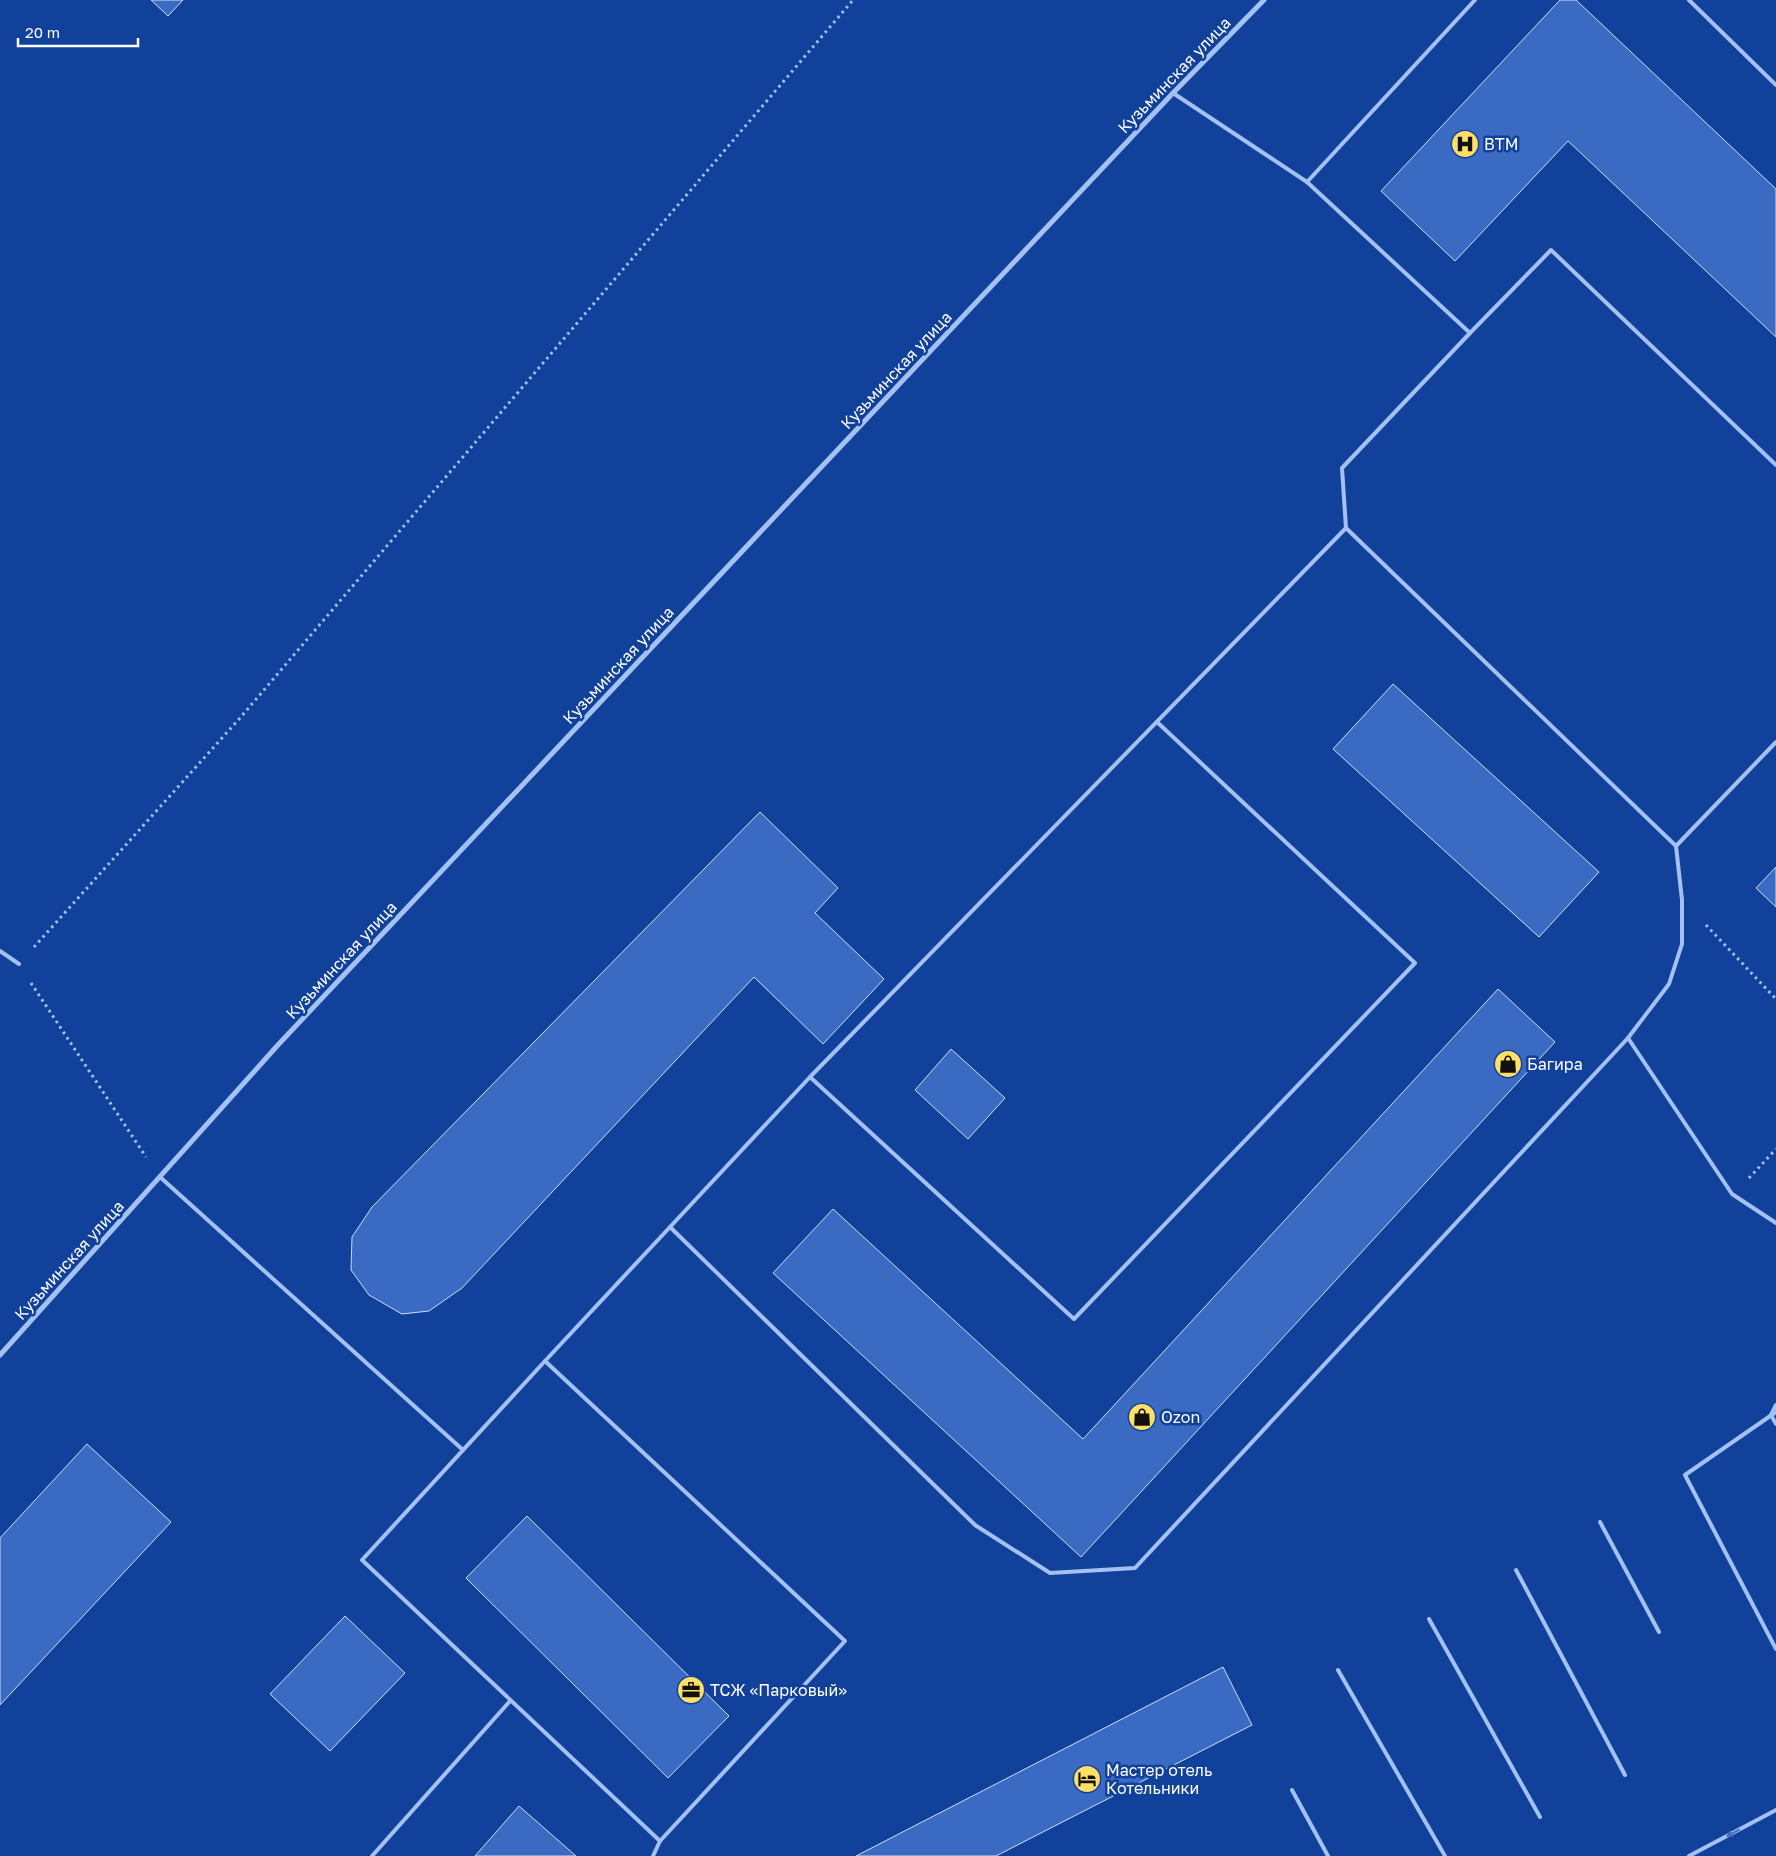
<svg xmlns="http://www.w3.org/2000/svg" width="1776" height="1856" font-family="'Golos Text',sans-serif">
<rect width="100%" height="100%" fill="#11419b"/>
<g fill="#3a6ac2" stroke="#cddffe">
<path d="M 151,0 L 183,0 L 168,16 Z"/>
<path d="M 1560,0 L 1576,0 L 1776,189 L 1776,337 L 1568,141 L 1455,261 L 1381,191 Z"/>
<path d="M 1393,684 L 1599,872 L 1539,937 L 1333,749 Z"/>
<path d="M 760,812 L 838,888 L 815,913 L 884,979 L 823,1044 L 754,977 L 462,1288 L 429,1311 L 402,1314 L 369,1295 L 351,1270 L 352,1237 L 372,1207 Z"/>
<path d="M 1776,867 L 1776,907 L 1756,888 Z"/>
<path d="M 1498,989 L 1555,1042 L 1081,1557 L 773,1273 L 833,1209 L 1083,1439 Z"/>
<path d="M 951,1049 L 1005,1098 L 968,1139 L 915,1090 Z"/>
<path d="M 87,1444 L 171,1522 L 0,1705 L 0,1538 Z"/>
<path d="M 527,1516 L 729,1716 L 668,1778 L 466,1578 Z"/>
<path d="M 345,1616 L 405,1673 L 330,1751 L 270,1694 Z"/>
<path d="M 1223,1667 L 1252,1725 L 996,1856 L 856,1856 Z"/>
<path d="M 519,1806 L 576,1856 L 475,1856 Z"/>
</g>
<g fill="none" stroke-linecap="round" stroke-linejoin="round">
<g stroke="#a4c1f4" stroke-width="3" stroke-dasharray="2.5 4" stroke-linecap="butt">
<path d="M 1706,925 L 1776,999"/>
<path d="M 34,947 L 240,718 L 853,0"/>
<path d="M 31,983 L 146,1157"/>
<path d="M 1749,1178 L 1776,1149"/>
</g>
<g stroke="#a4c1f4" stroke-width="4">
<path d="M 1689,0 L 1776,85"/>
<path d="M 1173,93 L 1307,182 L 1470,333 L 1342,468 L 1346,528 L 1676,846 L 1682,900 L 1682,944 L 1669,984 L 1628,1038 L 1135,1568 L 1050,1573 L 975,1525 L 670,1227 L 810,1077 L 1346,528"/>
<path d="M 1307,182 L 1475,0"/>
<path d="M 1470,333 L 1551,250 L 1776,465"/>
<path d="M 1676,846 L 1776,742"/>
<path d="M 0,951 L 19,964"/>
<path d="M 1628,1038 L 1732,1194 L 1776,1223"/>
<path d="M 810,1077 L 1074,1319 L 1415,963 L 1157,722"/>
<path d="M 160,1177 L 463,1450"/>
<path d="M 545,1361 L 845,1641 L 660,1841 L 362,1560 Z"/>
<path d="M 545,1361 L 670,1227"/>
<path d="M 1776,1412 L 1685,1475 L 1776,1649"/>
<path d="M 1771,1415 L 1776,1405"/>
<path d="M 1771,1415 L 1776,1424"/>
<path d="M 1600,1522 L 1659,1632"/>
<path d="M 1516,1570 L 1625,1775"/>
<path d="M 1429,1619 L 1540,1817"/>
<path d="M 1338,1670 L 1445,1856"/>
<path d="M 1292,1790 L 1328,1856"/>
<path d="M 372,1856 L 510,1701"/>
<path d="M 653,1856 L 660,1841"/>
<path d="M 1689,1856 L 1776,1810"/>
</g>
<path stroke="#a4c1f4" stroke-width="5" d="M 0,1355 L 277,1046 L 1173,93 L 1264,0"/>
</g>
<defs><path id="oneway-solid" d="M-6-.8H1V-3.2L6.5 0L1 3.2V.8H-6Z" transform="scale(1.25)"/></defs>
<use fill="#446eba" href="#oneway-solid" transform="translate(1733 1833) rotate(152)"/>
<defs>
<g id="hospital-disc" transform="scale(1.4375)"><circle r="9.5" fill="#ffe067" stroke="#11419b"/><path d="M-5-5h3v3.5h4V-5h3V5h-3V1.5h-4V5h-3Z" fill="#111"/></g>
<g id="shop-disc" transform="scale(1.4375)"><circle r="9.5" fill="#ffe067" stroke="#11419b"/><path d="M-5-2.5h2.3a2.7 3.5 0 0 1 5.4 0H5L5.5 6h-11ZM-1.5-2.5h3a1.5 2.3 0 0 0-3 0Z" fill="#111"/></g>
<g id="office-disc" transform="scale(1.4375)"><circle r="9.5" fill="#ffe067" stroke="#11419b"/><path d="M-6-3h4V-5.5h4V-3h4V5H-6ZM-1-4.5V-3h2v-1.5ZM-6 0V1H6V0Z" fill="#111"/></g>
<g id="hotel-disc" transform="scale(1.4375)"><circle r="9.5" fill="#ffe067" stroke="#11419b"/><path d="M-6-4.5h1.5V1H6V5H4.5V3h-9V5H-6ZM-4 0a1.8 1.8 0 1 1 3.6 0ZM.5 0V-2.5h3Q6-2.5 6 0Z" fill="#111"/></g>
</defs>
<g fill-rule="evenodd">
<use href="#hospital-disc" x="1465" y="144"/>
<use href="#shop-disc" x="1508" y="1064"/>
<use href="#shop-disc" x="1142" y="1417"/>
<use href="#office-disc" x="691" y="1690"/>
<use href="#hotel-disc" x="1087" y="1779"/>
</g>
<g text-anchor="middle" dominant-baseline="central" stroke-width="5" stroke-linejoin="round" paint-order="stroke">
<g font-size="16" fill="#fff" stroke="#11419b">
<text transform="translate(1174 75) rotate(-46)">Кузьминская улица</text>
<text transform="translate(896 370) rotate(-47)">Кузьминская улица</text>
<text transform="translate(618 665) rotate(-47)">Кузьминская улица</text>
<text transform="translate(341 960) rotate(-47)">Кузьминская улица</text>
<text transform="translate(69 1260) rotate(-48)">Кузьминская улица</text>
</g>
<g font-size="16" fill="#fff" stroke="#11419b" text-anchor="start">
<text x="1484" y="144">ВТМ</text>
<text x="1527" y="1064">Багира</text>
<text x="1161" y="1417">Ozon</text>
<text x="710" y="1690">ТСЖ «Парковый»</text>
<text x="1106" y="1770">Мастер отель<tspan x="1106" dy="18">Котельники</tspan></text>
</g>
</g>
<path d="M18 38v8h120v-8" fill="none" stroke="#ffffff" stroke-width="2.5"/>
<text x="25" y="38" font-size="15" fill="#ffffff" stroke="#11419b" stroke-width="4" paint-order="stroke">20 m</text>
</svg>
